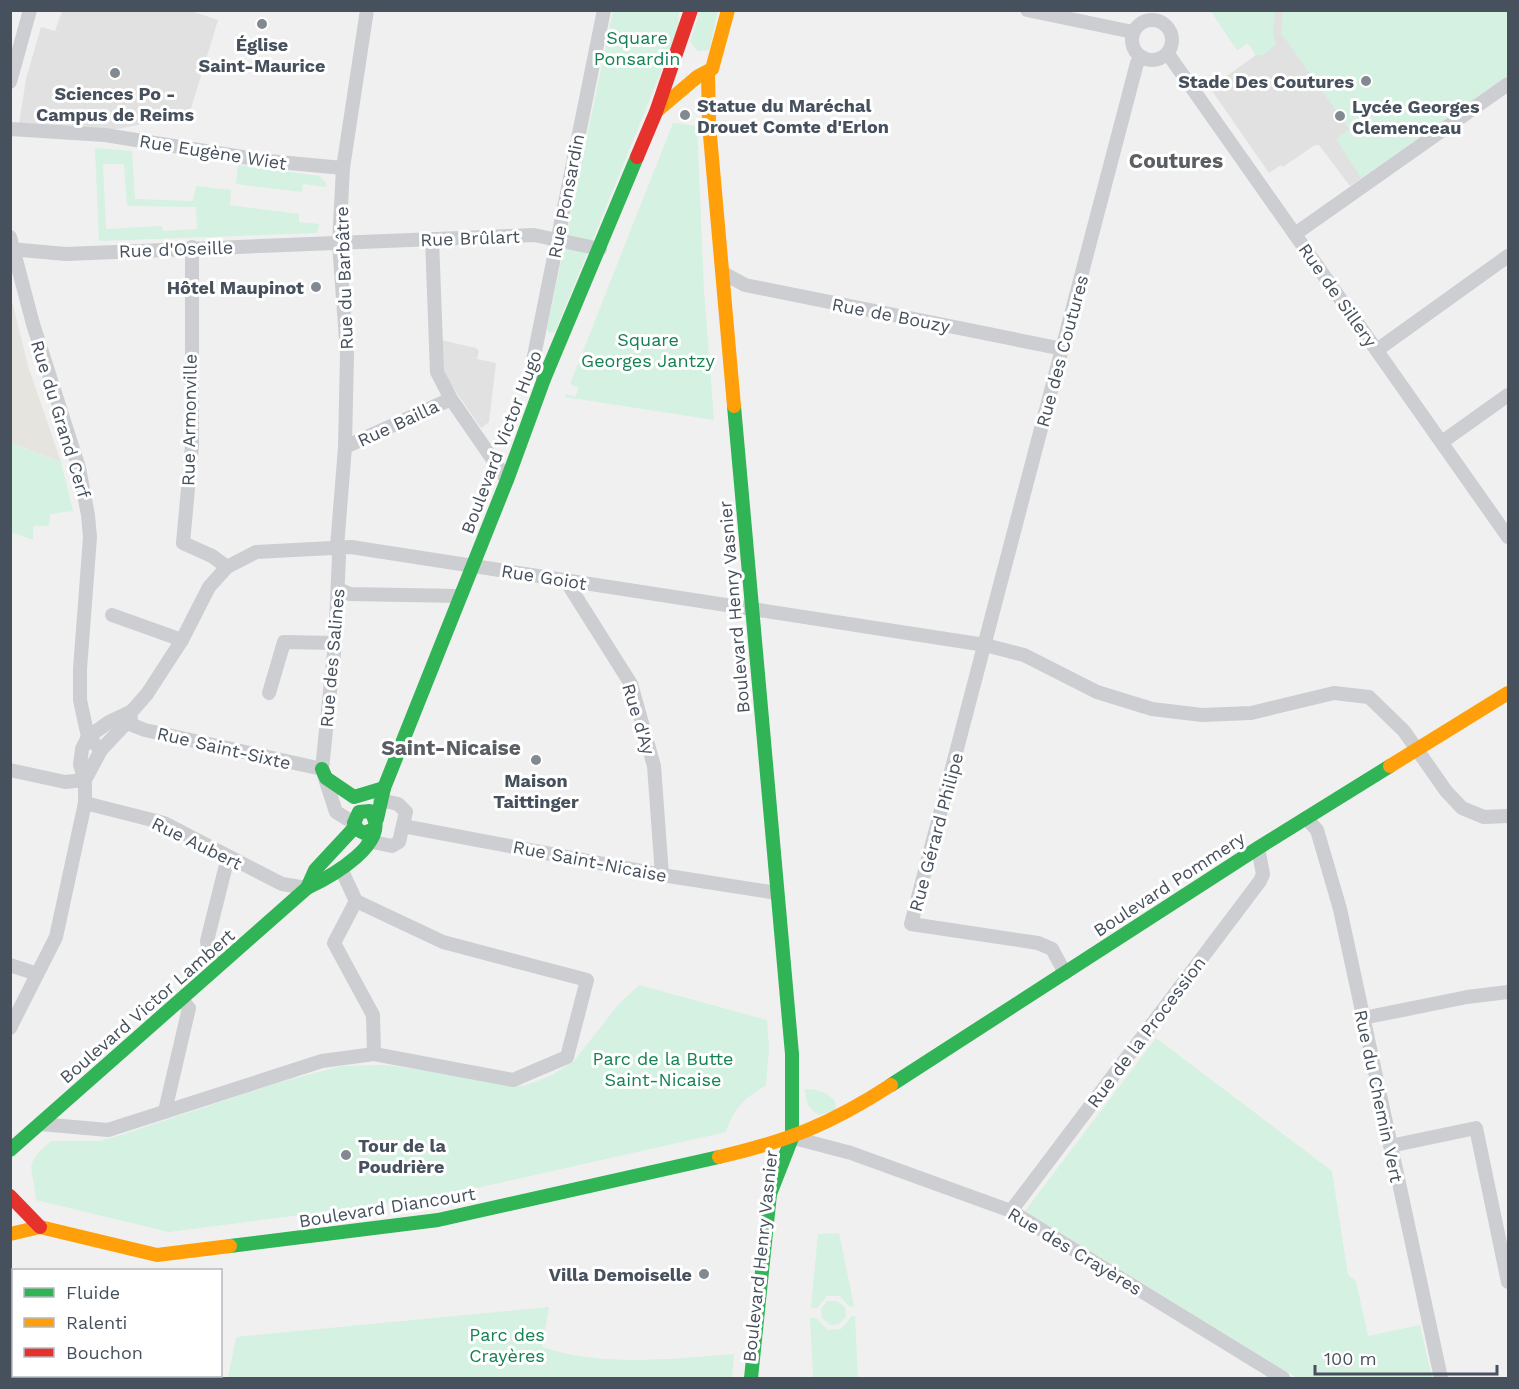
<svg xmlns="http://www.w3.org/2000/svg" width="1519" height="1389" font-family="'Work Sans',sans-serif">
<rect width="100%" height="100%" fill="#f1f0f0"/>
<path fill="#e6e4de" d="M 10,293 L 28,366 L 61,462 L 11,443 Z"/>
<g fill="#e2e1e2">
<path d="M 62,11 L 191,11 L 218,20 L 189,115 L 112,130 L 19,124 L 26,79 L 41,27 L 55,31 Z"/>
<path d="M 1211,11 L 1508,11 L 1508,75 L 1350,186 L 1319,145 L 1315,145 L 1283,167 L 1281,165 L 1269,173 L 1210,88 L 1256,55 L 1248,43 L 1237,50 Z"/>
<path d="M 441,340 L 476,348 L 479,351 L 477,359 L 496,363 L 489,422 L 481,428 L 443,373 Z"/>
</g>
<g fill="#d4f1e1" fill-rule="evenodd">
<path d="M 613,11 L 679,11 L 678,30 L 555,332 L 549,333 L 547,329 Z"/>
<path d="M 700,11 L 718,11 L 709,50 L 698,51 L 690,42 Z"/>
<path d="M 1211,11 L 1275,11 L 1273,34 L 1276,45 L 1263,55 L 1256,55 L 1248,43 L 1237,50 Z"/>
<path d="M 1283,11 L 1508,11 L 1508,75 L 1361,178 L 1336,139 L 1349,129 L 1281,33 Z"/>
<path d="M 673,123 L 697,126 L 704,290 L 714,420 L 565,397 L 566,394 L 575,397 L 579,388 L 570,384 Z"/>
<path d="M 95,148 L 132,151 L 135,199 L 193,201 L 196,186 L 231,190 L 230,205 L 299,214 L 299,222 L 319,224 L 317,233 L 99,241 ZM 103,164 L 124,164 L 127,206 L 196,207 L 197,229 L 163,231 L 162,226 L 106,229 Z"/>
<path d="M 238,165 L 319,176 L 326,182 L 326,187 L 303,184 L 302,192 L 236,184 Z"/>
<path d="M 10,443 L 61,462 L 73,511 L 50,514 L 49,526 L 33,526 L 33,540 L 11,532 Z"/>
<path d="M 639,985 L 767,1020 L 769,1047 L 766,1086 C 745,1097 733,1109 726,1132 L 437,1197 L 169,1232 L 36,1200 C 33,1165 22,1166 51,1141 L 99,1141 L 118,1136 L 280,1082 L 342,1066 L 387,1065 L 524,1086 L 552,1075 L 574,1061 L 618,1005 Z"/>
<path d="M 1156,1038 L 1332,1171 L 1348,1275 L 1356,1281 L 1368,1336 L 1420,1325 L 1432,1378 L 1297,1378 L 1025,1211 Z"/>
<path d="M 805,1089 C 817,1089 827,1092 835,1101 L 836,1110 L 819,1115 C 808,1109 806,1102 805,1089 Z"/>
<path d="M 839,1233 L 854,1306 L 850,1307 L 840,1296 L 827,1296 L 817,1308 L 811,1308 L 818,1234 Z"/>
<path d="M 827,1301 L 837,1301 L 845,1307 L 846,1317 L 839,1324 L 830,1325 L 822,1318 L 821,1309 Z"/>
<path d="M 549,1307 L 542,1347 C 600,1367 673,1359 734,1354 L 732,1378 L 228,1378 L 236,1337 Z"/>
<path d="M 852,1316 L 855,1316 L 858,1378 L 813,1378 L 810,1318 L 816,1318 L 828,1330 L 841,1329 Z"/>
<path d="M 65,1376 L 141,1376 L 157,1378 L 67,1378 Z"/>
</g>
<g fill="none" stroke-linecap="round" stroke-linejoin="round">
<g stroke="#ccced1" stroke-width="14">
<path d="M 1027,10 L 1133,32"/>
<circle cx="1152" cy="40" r="20"/>
<path d="M 1168,54 L 1508,537"/>
<path d="M 10,82 L 30,10"/>
<path d="M 10,129 L 105,135 L 268,161 L 343,168"/>
<path d="M 1295,234 L 1508,84"/>
<path d="M 10,237 L 33,324 L 79,468 L 88,515 L 90,537 L 80,669 L 80,700 L 88,737 L 101,750"/>
<path d="M 432,239 L 437,372 L 451,399 L 507,480"/>
<path d="M 192,247 L 192,445 L 183,543 L 212,556 L 227,567"/>
<path d="M 10,249 L 66,254 L 534,235 L 600,249"/>
<path d="M 723,273 L 745,285 L 1063,349"/>
<path d="M 1377,350 L 1508,256"/>
<path d="M 544,379 L 533,361 L 604,10"/>
<path d="M 1442,442 L 1508,395"/>
<path d="M 345,447 L 451,399"/>
<path d="M 566,581 L 631,684 L 654,766 L 662,875"/>
<path d="M 338,589 L 350,594 L 459,596"/>
<path d="M 112,615 L 182,640"/>
<path d="M 269,693 L 284,642 L 335,643"/>
<path d="M 127,723 L 145,730 L 322,769"/>
<path d="M 10,770 L 65,782 L 85,780"/>
<path d="M 85,780 L 101,750 L 131,718"/>
<path d="M 85,803 L 164,823 L 282,884 L 307,888"/>
<path d="M 1306,818 L 1317,830 L 1340,909 L 1441,1378"/>
<path d="M 354,823 L 336,812 L 322,769 L 335,643 L 339,557 L 337,547 L 345,447 L 347,354 L 339,243 L 343,168 L 367,10"/>
<path d="M 403,826 L 662,875 L 777,893"/>
<path d="M 368,841 L 392,846 L 399,842 L 406,812 L 398,804 L 380,800"/>
<path d="M 341,869 L 356,901"/>
<path d="M 356,901 L 334,943 L 373,1015 L 374,1054"/>
<path d="M 10,965 L 37,974"/>
<path d="M 217,967 L 209,955 L 207,941 L 228,857"/>
<path d="M 1065,973 L 1052,949 L 1038,943 L 911,924 L 1137,63 L 1142,57"/>
<path d="M 1363,1018 L 1467,997 L 1508,992"/>
<path d="M 10,1028 L 56,937 L 85,803 L 85,780 L 80,765 L 82,749 L 88,737 L 109,722 L 132,711 L 147,694 L 182,640 L 209,587 L 227,567 L 256,552 L 351,547 L 985,645 L 1024,655 L 1097,692 L 1152,709 L 1202,715 L 1251,713 L 1334,693 L 1369,697 L 1404,731 L 1446,791 L 1462,808 L 1484,817 L 1508,816"/>
<path d="M 165,1111 L 189,1008 L 182,1000"/>
<path d="M 40,1124 L 108,1130 L 322,1061 L 374,1054 L 513,1080 L 567,1057 L 587,980 L 443,942 L 356,901"/>
<path d="M 794,1138 L 851,1153 L 1011,1211 L 1283,1378"/>
<path d="M 1390,1146 L 1476,1128 L 1508,1282"/>
<path d="M 1011,1211 L 1260,881 L 1263,874 L 1258,848"/>
</g>
<g stroke="#30b455" stroke-width="14">
<path d="M 734,406 L 792,1054 L 792,1138"/>
<path d="M 322,769 L 326,778 L 354,797 L 384,788"/>
<path d="M 377,819 L 384,788 L 507,480 L 544,379 L 637,157"/>
<path d="M 307,888 L 315,870 L 355,827"/>
<path d="M 891,1085 L 1258,848 L 1390,766"/>
<path d="M 10,1150 L 307,888 C 328,878 395,842 370,811 L 359,812 L 354,823 L 358,830 L 364,833 L 374,829"/>
<path d="M 230,1246 L 438,1220 L 719,1157"/>
<path d="M 751,1378 L 770,1194 L 792,1138"/>
</g>
<g stroke="#ff9f0a" stroke-width="14">
<path d="M 708,73 L 709,124 L 734,406"/>
<path d="M 658,110 L 697,77 L 712,69 L 728,10"/>
<path d="M 1390,766 L 1508,693"/>
<path d="M 719,1157 C 788,1141 831,1124 891,1085"/>
<path d="M 10,1234 L 40,1227 L 157,1255 L 230,1246"/>
</g>
<g stroke="#e5322d" stroke-width="14">
<path d="M 637,157 L 656,112 L 691,10"/>
<path d="M 10,1196 L 40,1227"/>
</g>
</g>
<g fill="#828990" stroke="#fff" stroke-width="2">
<circle cx="262" cy="24" r="6"/>
<circle cx="115" cy="73" r="6"/>
<circle cx="1366" cy="81" r="6"/>
<circle cx="685" cy="115" r="6"/>
<circle cx="1340" cy="116" r="6"/>
<circle cx="316" cy="287" r="6"/>
<circle cx="536" cy="760" r="6"/>
<circle cx="346" cy="1155" r="6"/>
<circle cx="704" cy="1274" r="6"/>
</g>
<g text-anchor="middle" dominant-baseline="central" stroke-width="6" stroke-linejoin="round" paint-order="stroke">
<g font-size="18" fill="#148253" stroke="#fff">
<text x="637" y="37">Square<tspan x="637" dy="21">Ponsardin</tspan></text>
<text x="648" y="339">Square<tspan x="648" dy="21">Georges Jantzy</tspan></text>
<text x="663" y="1058">Parc de la Butte<tspan x="663" dy="21">Saint-Nicaise</tspan></text>
<text x="507" y="1334">Parc des<tspan x="507" dy="21">Crayères</tspan></text>
</g>
<g font-size="18" font-weight="bold" fill="#46515d" stroke="#fff">
<text x="262" y="44">Église<tspan x="262" dy="21">Saint-Maurice</tspan></text>
<text x="1354" y="81" text-anchor="end">Stade Des Coutures</text>
<text x="115" y="93">Sciences Po -<tspan x="115" dy="21">Campus de Reims</tspan></text>
<text x="697" y="105" text-anchor="start">Statue du Maréchal<tspan x="697" dy="21">Drouet Comte d'Erlon</tspan></text>
<text x="1352" y="106" text-anchor="start">Lycée Georges<tspan x="1352" dy="21">Clemenceau</tspan></text>
<text x="304" y="287" text-anchor="end">Hôtel Maupinot</text>
<text x="536" y="780">Maison<tspan x="536" dy="21">Taittinger</tspan></text>
<text x="358" y="1145" text-anchor="start">Tour de la<tspan x="358" dy="21">Poudrière</tspan></text>
<text x="692" y="1274" text-anchor="end">Villa Demoiselle</text>
</g>
<g font-size="18" fill="#46515d" stroke="#fff">
<text transform="translate(213 152) rotate(9)">Rue Eugène Wiet</text>
<text transform="translate(566 196) rotate(-79)">Rue Ponsardin</text>
<text transform="translate(470 238) rotate(-2)">Rue Brûlart</text>
<text transform="translate(176 249) rotate(-2)">Rue d'Oseille</text>
<text transform="translate(344 278) rotate(-92)">Rue du Barbâtre</text>
<text transform="translate(1338 295) rotate(55)">Rue de Sillery</text>
<text transform="translate(891 315) rotate(11)">Rue de Bouzy</text>
<text transform="translate(1062 351) rotate(-75)">Rue des Coutures</text>
<text transform="translate(61 419) rotate(73)">Rue du Grand Cerf</text>
<text transform="translate(189 420) rotate(-89)">Rue Armonville</text>
<text transform="translate(398 423) rotate(-25)">Rue Bailla</text>
<text transform="translate(501 442) rotate(-69)">Boulevard Victor Hugo</text>
<text transform="translate(544 577) rotate(9)">Rue Goiot</text>
<text transform="translate(734 607) rotate(-95)">Boulevard Henry Vasnier</text>
<text transform="translate(332 658) rotate(-85)">Rue des Salines</text>
<text transform="translate(639 719) rotate(73)">Rue d'Ay</text>
<text transform="translate(224 748) rotate(13)">Rue Saint-Sixte</text>
<text transform="translate(936 832) rotate(-75)">Rue Gérard Philipe</text>
<text transform="translate(197 843) rotate(26)">Rue Aubert</text>
<text transform="translate(590 861) rotate(11)">Rue Saint-Nicaise</text>
<text transform="translate(1169 884) rotate(-33)">Boulevard Pommery</text>
<text transform="translate(147 1006) rotate(-41)">Boulevard Victor Lambert</text>
<text transform="translate(1146 1032) rotate(-53)">Rue de la Procession</text>
<text transform="translate(1379 1096) rotate(78)">Rue du Chemin Vert</text>
<text transform="translate(387 1207) rotate(-9)">Boulevard Diancourt</text>
<text transform="translate(1075 1251) rotate(31)">Rue des Crayères</text>
<text transform="translate(760 1256) rotate(-84)">Boulevard Henry Vasnier</text>
</g>
<g font-size="21" font-weight="bold" fill="#5b5f64" stroke="#fff">
<text x="1176" y="160">Coutures</text>
<text x="451" y="747">Saint-Nicaise</text>
</g>
</g>
<rect width="1519" height="1389" fill="none" stroke="#46515d" stroke-width="24"/>
<rect x="12" y="1269" width="210" height="108" fill="#ffffff" stroke="#b5b9be" stroke-width="1.5"/>
<rect x="24" y="1288" width="30" height="9" fill="#30b455" stroke="#b5b9be" stroke-width="1.5"/>
<text x="66" y="1299" font-size="18" fill="#46515d">Fluide</text>
<rect x="24" y="1318" width="30" height="9" fill="#ff9f0a" stroke="#b5b9be" stroke-width="1.5"/>
<text x="66" y="1329" font-size="18" fill="#46515d">Ralenti</text>
<rect x="24" y="1348" width="30" height="9" fill="#e5322d" stroke="#b5b9be" stroke-width="1.5"/>
<text x="66" y="1359" font-size="18" fill="#46515d">Bouchon</text>
<path d="M1315 1365v9h182v-9" fill="none" stroke="#46515d" stroke-width="3"/>
<text x="1324" y="1365" font-size="18" fill="#46515d" stroke="#ffffff" stroke-width="4.5" paint-order="stroke">100 m</text>
</svg>
